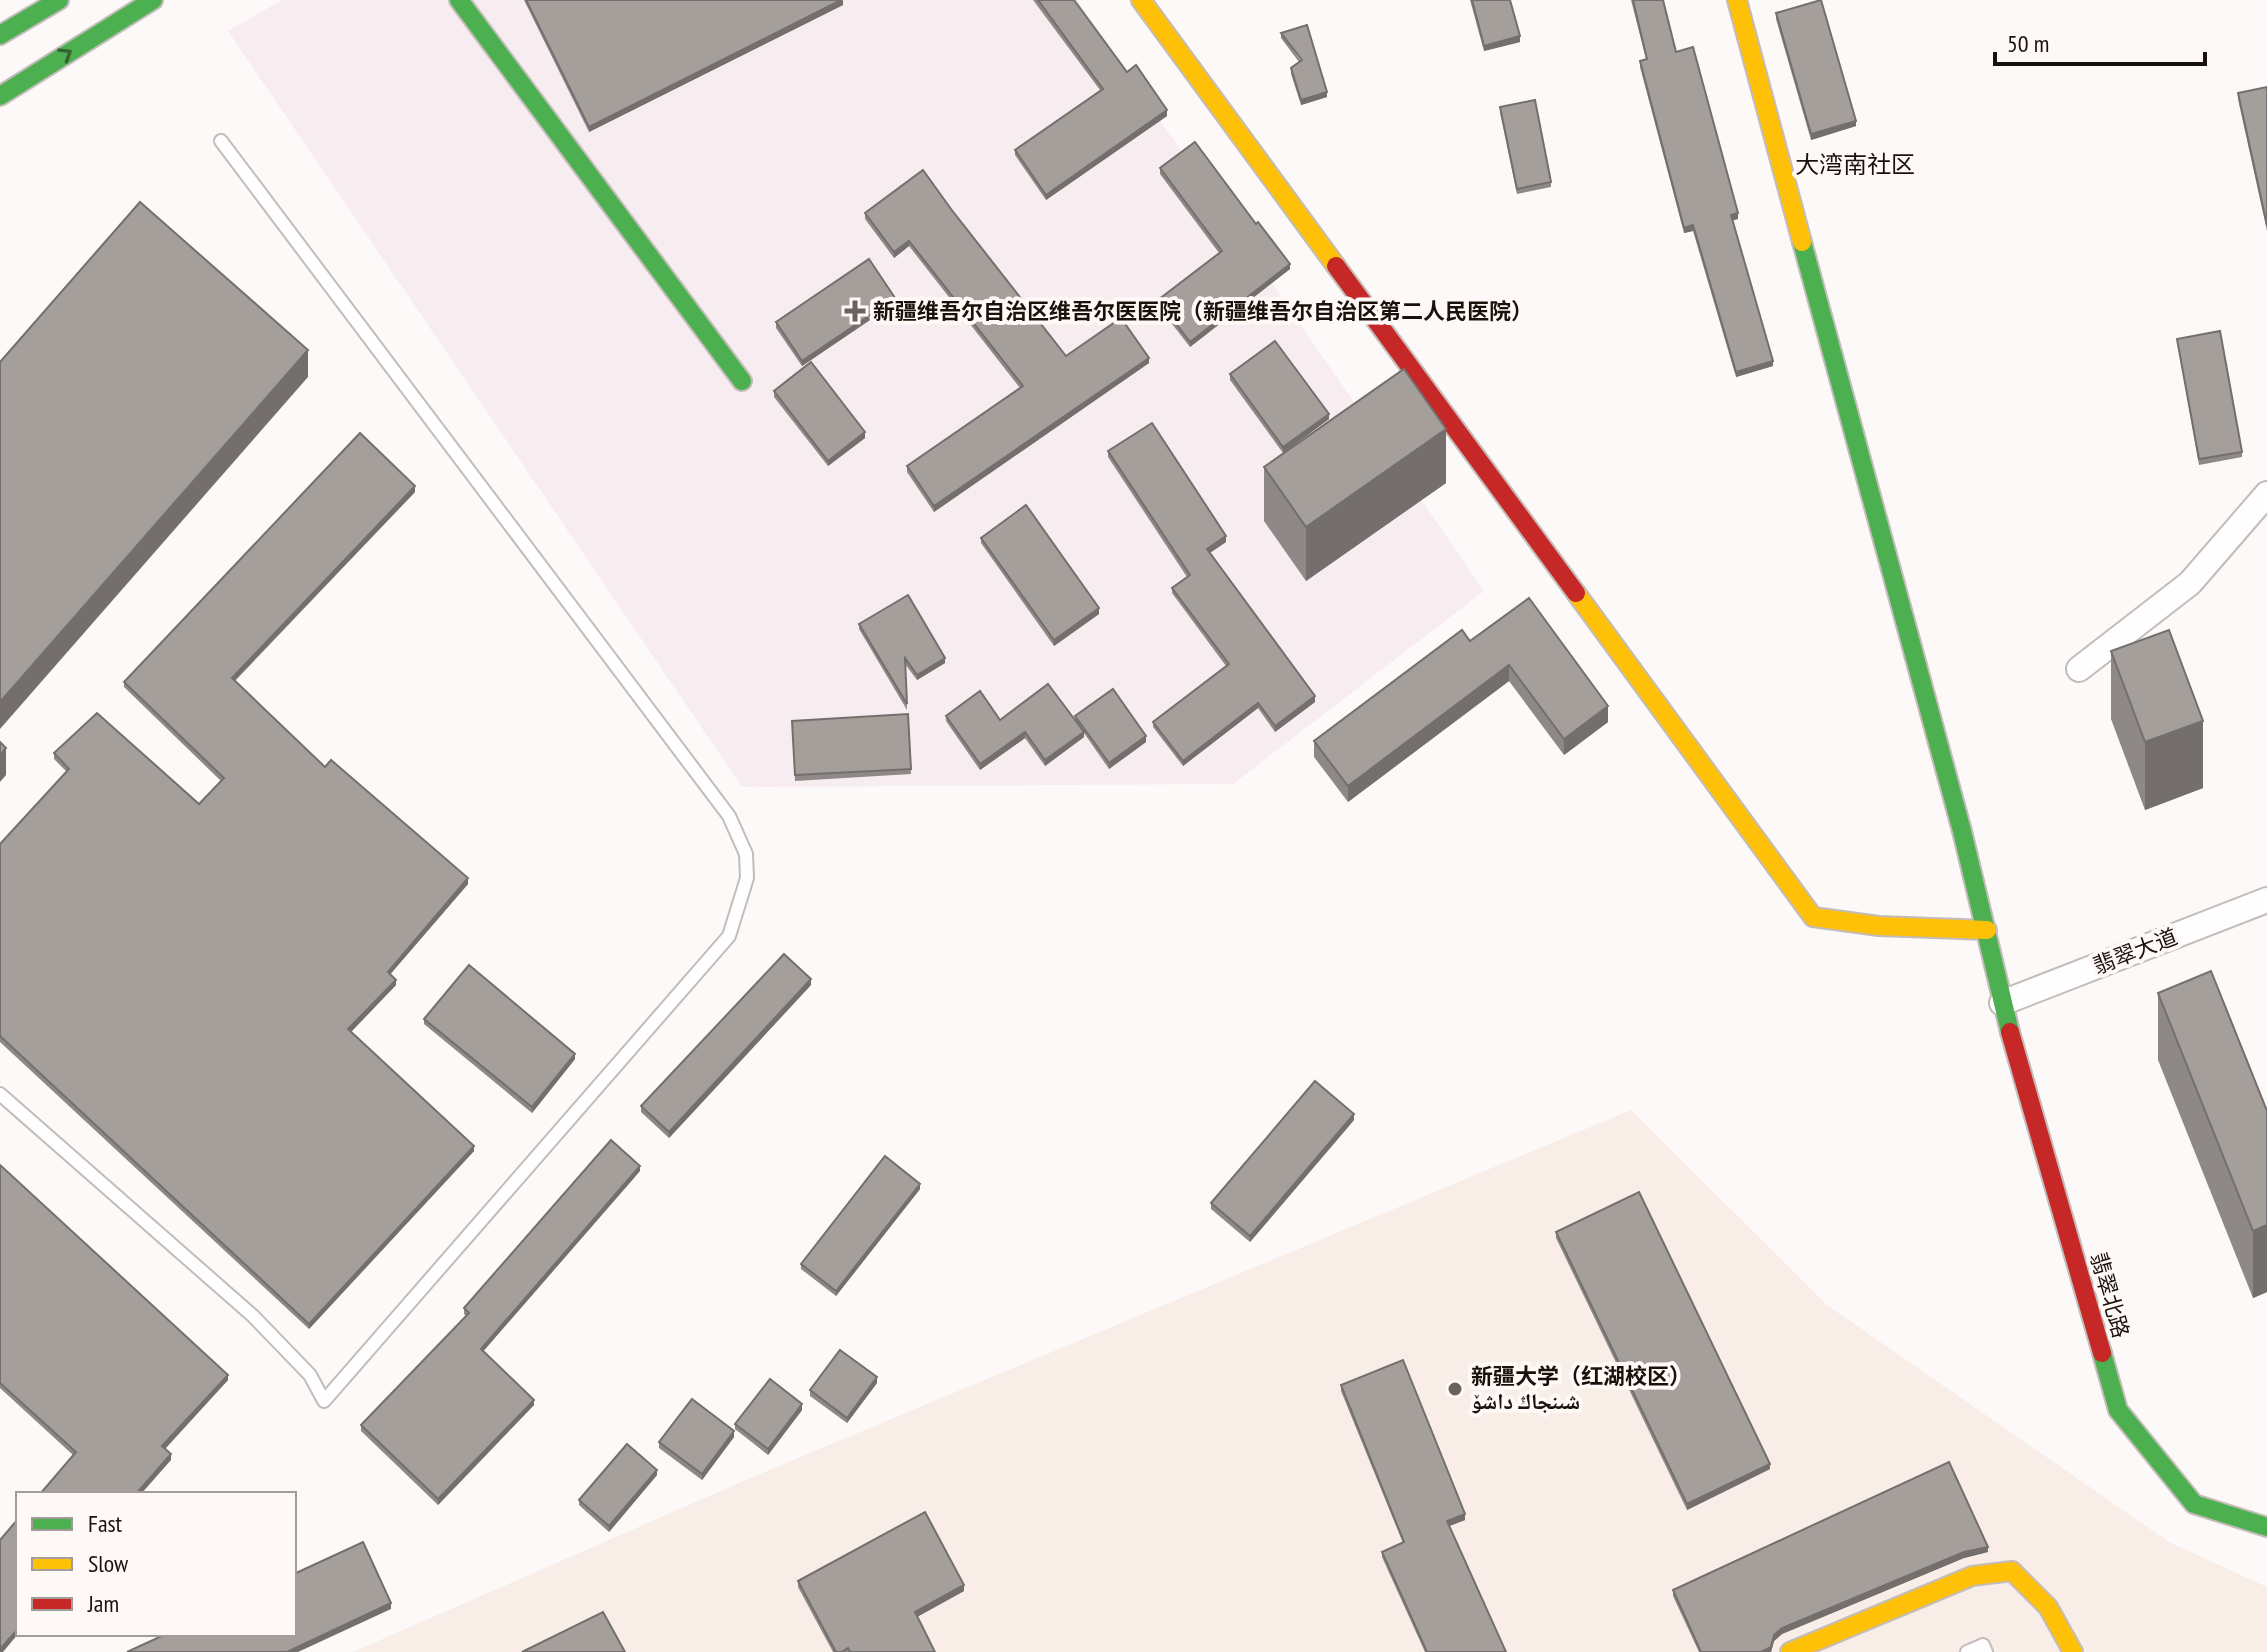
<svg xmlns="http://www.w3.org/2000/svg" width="2267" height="1652" font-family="'PT Sans Narrow','Noto Naskh Arabic','Noto Sans SC',sans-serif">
<rect width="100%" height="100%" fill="#fcf9f8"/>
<path fill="#f8eee7" d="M 1631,1110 L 1827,1305 L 2169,1542 L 2267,1587 L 2267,1652 L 353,1652 L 762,1473 Z"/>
<path fill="#f7edf1" d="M 282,0 L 1077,0 L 1484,591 L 1233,784 L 742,787 L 228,31 Z"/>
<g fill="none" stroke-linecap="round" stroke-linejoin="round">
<g stroke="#c3bcb9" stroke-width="16">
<g id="lane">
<path d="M 0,1094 L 253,1316 L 310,1375 L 324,1401 L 729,936 L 747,878 L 746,854 L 729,816 L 221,141"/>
<path d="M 1967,1652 L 1983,1645 L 1986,1652"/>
</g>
</g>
<g stroke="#c3bcb9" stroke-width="28">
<g id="street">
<path d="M 2079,669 L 2190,583 L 2267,494"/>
<path d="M 2002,1003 L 2267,900"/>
</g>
</g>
<g stroke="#c3bcb9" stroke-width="22">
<g id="fast">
<path d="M 459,0 L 742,381"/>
<path d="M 0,35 L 59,0"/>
<path d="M 0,96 L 153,0"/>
<path d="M 1802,242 L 1962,831 L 2010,1032"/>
<path d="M 2102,1353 L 2118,1410 L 2194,1504 L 2267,1527"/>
</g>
</g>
<g stroke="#c3bcb9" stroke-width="22">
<g id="slow">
<path d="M 1141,0 L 1336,266"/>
<path d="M 1737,0 L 1802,242"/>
<path d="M 1576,593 L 1813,917 L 1879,926 L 1987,930"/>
<path d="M 1790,1652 L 1972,1576 L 2012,1571 L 2048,1607 L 2073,1652"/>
</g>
</g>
<g stroke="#c3bcb9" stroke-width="22">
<g id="jam">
<path d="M 1336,266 L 1576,593"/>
<path d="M 2010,1032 L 2102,1353"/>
</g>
</g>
<use href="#lane" stroke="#fffefe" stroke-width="12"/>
<use href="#street" stroke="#fffefe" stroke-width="24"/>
<use href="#fast" stroke="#4caf50" stroke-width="18"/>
<use href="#slow" stroke="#ffc107" stroke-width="18"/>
<use href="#jam" stroke="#c62828" stroke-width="18"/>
</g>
<g fill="#8e8986">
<path d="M 524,0 L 843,0 L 843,5 L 589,132 Z"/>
<path d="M 1033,0 L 1074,0 L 1127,72 L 1167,116 L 1046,200 L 1015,155 L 1015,150 L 1100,90 Z"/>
<path d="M 1470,0 L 1510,0 L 1520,42 L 1484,51 Z"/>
<path d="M 1631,0 L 1663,0 L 1676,52 L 1738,219 L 1732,220 L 1773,366 L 1736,377 L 1693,231 L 1684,233 L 1640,67 L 1640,61 L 1646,59 Z"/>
<path d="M 1776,13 L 1856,126 L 1811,140 L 1776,19 Z"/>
<path d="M 1281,33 L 1327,97 L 1301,105 L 1291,74 L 1291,68 L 1299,62 L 1281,38 Z"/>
<path d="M 2267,87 L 2267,231 L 2238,99 L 2238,93 Z"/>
<path d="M 1500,107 L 1551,182 L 1551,187 L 1517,194 L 1500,112 Z"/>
<path d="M 1160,168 L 1290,269 L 1190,347 L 1158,306 L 1158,300 L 1219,253 L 1160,174 Z"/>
<path d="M 951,209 L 1066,356 L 1149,363 L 934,512 L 907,472 L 907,466 L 1020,388 L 909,246 L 894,258 L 865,219 L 865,213 Z"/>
<path d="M 895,303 L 802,366 L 776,328 L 776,322 Z"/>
<path d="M 2177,339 L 2242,452 L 2242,457 L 2199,465 Z"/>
<path d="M 1230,374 L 1329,419 L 1283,453 L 1230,380 Z"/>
<path d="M 774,391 L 865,438 L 828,466 L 774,397 Z"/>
<path d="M 1108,451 L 1226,542 L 1209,553 L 1315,702 L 1275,732 L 1258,708 L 1183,766 L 1153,727 L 1153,722 L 1226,666 L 1172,593 L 1172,588 L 1187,577 L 1108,457 Z"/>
<path d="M 1264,467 L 1446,483 L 1306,581 L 1264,521 Z"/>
<path d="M 415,492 L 235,681 L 325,767 L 468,884 L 390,974 L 396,985 L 351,1032 L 474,1151 L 309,1329 L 0,1042 L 0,844 L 67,772 L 54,759 L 54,753 L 199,804 L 221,781 L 124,687 L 124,682 Z"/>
<path d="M 981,538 L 1099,614 L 1054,646 L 981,543 Z"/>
<path d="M 859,624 L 945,663 L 917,680 L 905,664 L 907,710 L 859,629 Z"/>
<path d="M 1470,641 L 1608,722 L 1564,755 L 1509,681 L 1348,802 L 1314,757 L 1314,741 Z"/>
<path d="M 2111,651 L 2203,788 L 2145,810 L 2111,719 Z"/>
<path d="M 908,714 L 911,774 L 795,781 L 792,721 Z"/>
<path d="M 946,716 L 1000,720 L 1075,721 L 1075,716 L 1146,742 L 1109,769 L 1084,733 L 1084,737 L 1045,766 L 1025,738 L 980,770 L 946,721 Z"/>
<path d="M 811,985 L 669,1138 L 641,1112 L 641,1106 Z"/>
<path d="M 2158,993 L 2267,1111 L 2267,1292 L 2253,1298 L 2158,1060 Z"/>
<path d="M 424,1019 L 575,1059 L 532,1113 L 424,1024 Z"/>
<path d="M 1354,1120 L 1250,1242 L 1211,1209 L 1211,1203 Z"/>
<path d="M 0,1165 L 228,1380 L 165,1449 L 171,1460 L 73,1455 L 0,1388 Z"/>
<path d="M 640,1171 L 483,1351 L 534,1405 L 438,1505 L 361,1431 L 361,1425 L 466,1316 L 464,1314 L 464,1308 Z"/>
<path d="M 920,1189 L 836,1296 L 801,1269 L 801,1264 Z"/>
<path d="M 1556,1232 L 1770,1469 L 1687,1510 L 1556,1238 Z"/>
<path d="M 877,1383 L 847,1423 L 810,1396 L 810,1390 Z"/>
<path d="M 1341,1385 L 1465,1520 L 1449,1526 L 1506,1652 L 1425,1652 L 1382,1557 L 1382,1552 L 1403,1543 L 1341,1391 Z"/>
<path d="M 802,1410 L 768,1455 L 735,1429 L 735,1424 Z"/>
<path d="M 734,1437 L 702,1480 L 659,1448 L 659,1442 Z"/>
<path d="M 657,1475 L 609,1532 L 579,1505 L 579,1500 Z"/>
<path d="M 1988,1552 L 1964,1558 L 1782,1634 L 1774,1641 L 1771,1652 L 1699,1652 L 1673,1596 L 1673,1590 Z"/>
<path d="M 798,1581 L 964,1591 L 917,1617 L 935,1652 L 833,1652 L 798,1587 Z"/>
</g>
<g fill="#746f6d">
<path d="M 843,0 L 843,5 L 589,132 L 589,127 Z"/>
<path d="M 1520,36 L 1520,42 L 1484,51 L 1484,46 Z"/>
<path d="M 1327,92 L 1327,97 L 1301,105 L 1301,100 Z"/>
<path d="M 1167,110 L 1167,116 L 1046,200 L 1046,195 Z"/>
<path d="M 1856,121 L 1856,126 L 1811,140 L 1811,134 Z"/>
<path d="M 1738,213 L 1738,219 L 1731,221 L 1731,215 Z"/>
<path d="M 1693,225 L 1693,231 L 1684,233 L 1684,228 Z"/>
<path d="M 909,241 L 909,246 L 894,258 L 894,252 Z"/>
<path d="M 1290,264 L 1290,269 L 1190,347 L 1190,342 Z"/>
<path d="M 895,298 L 895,303 L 802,366 L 802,361 Z"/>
<path d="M 308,350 L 308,377 L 0,729 L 0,702 Z"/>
<path d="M 1149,358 L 1149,363 L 934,512 L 934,506 Z"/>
<path d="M 1773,361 L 1773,366 L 1736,377 L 1736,372 Z"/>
<path d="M 1329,414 L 1329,419 L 1283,453 L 1283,447 Z"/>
<path d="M 1446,429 L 1446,483 L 1306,581 L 1306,527 Z"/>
<path d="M 865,432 L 865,438 L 828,466 L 828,461 Z"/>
<path d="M 415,486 L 415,492 L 232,683 L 232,678 Z"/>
<path d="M 1226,536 L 1226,542 L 1207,555 L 1207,549 Z"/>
<path d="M 1099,608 L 1099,614 L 1054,646 L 1054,640 Z"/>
<path d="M 945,658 L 945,663 L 917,680 L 917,675 Z"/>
<path d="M 1509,665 L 1509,681 L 1348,802 L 1348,786 Z"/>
<path d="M 1315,696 L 1315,702 L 1275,732 L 1275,726 Z"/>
<path d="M 1258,703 L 1258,708 L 1183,766 L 1183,761 Z"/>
<path d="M 1608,706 L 1608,722 L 1564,755 L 1564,739 Z"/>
<path d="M 2203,721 L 2203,788 L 2145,810 L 2145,742 Z"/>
<path d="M 1025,732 L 1025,738 L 980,770 L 980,764 Z"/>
<path d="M 1084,732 L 1084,737 L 1045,766 L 1045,760 Z"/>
<path d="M 1146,736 L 1146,742 L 1109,769 L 1109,763 Z"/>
<path d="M 6,748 L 6,775 L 0,782 L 0,755 Z"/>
<path d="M 468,878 L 468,884 L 388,977 L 388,972 Z"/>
<path d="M 811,979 L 811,985 L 669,1138 L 669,1132 Z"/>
<path d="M 396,980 L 396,985 L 348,1035 L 348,1029 Z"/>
<path d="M 575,1054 L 575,1059 L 532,1113 L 532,1107 Z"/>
<path d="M 1354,1114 L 1354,1120 L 1250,1242 L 1250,1236 Z"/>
<path d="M 474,1146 L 474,1151 L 309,1329 L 309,1324 Z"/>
<path d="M 640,1166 L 640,1171 L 481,1354 L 481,1349 Z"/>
<path d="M 920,1184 L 920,1189 L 836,1296 L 836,1291 Z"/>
<path d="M 2267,1225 L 2267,1292 L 2253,1298 L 2253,1231 Z"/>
<path d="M 228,1375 L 228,1380 L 162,1452 L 162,1446 Z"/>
<path d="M 877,1377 L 877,1383 L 847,1423 L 847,1418 Z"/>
<path d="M 534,1400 L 534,1405 L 438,1505 L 438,1499 Z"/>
<path d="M 802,1404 L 802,1410 L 768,1455 L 768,1449 Z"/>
<path d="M 734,1431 L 734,1437 L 702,1480 L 702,1474 Z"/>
<path d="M 171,1454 L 171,1460 L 141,1494 L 136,1494 Z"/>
<path d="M 1770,1464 L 1770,1469 L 1687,1510 L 1687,1504 Z"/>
<path d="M 657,1470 L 657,1475 L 609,1532 L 609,1526 Z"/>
<path d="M 1465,1514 L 1465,1520 L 1447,1527 L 1447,1521 Z"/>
<path d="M 1988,1547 L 1988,1552 L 1964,1558 L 1782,1634 L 1774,1641 L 1771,1652 L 1761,1652 L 1774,1635 L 1782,1628 L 1964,1552 Z"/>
<path d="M 964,1585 L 964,1591 L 915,1618 L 915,1612 Z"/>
<path d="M 391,1603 L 391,1609 L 298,1652 L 287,1652 Z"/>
<path d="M 18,1629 L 18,1634 L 3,1652 L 0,1652 L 0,1649 Z"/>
</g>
<g fill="#a59f9c" stroke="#746f6d" stroke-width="2">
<path d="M 526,0 L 841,0 L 589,127 Z"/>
<path d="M 1038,0 L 1074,0 L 1127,72 L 1136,65 L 1167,110 L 1046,195 L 1015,150 L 1103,89 Z"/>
<path d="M 1472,0 L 1510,0 L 1520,36 L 1484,46 Z"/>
<path d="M 1633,0 L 1663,0 L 1676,52 L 1693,47 L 1738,213 L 1731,215 L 1773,361 L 1736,372 L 1693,225 L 1684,228 L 1640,61 L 1647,59 Z"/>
<path d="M 1821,0 L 1856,121 L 1811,134 L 1776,13 Z"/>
<path d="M 1307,25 L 1327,92 L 1301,100 L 1291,68 L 1302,60 L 1281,33 Z"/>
<path d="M 2267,87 L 2267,225 L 2238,93 Z"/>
<path d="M 1535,100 L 1551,182 L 1517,189 L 1500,107 Z"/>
<path d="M 1195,142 L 1256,224 L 1258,222 L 1290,264 L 1190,342 L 1158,300 L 1222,251 L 1160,168 Z"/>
<path d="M 923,170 L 951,209 L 1066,356 L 1121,318 L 1149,358 L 934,506 L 907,466 L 1023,386 L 909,241 L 894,252 L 865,213 Z"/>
<path d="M 140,202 L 308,350 L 0,702 L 0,362 Z"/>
<path d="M 869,259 L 895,298 L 802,361 L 776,322 Z"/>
<path d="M 2220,331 L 2242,452 L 2199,459 L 2177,339 Z"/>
<path d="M 1275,341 L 1329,414 L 1283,447 L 1230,374 Z"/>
<path d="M 811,362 L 865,432 L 828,461 L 774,391 Z"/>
<path d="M 1404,369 L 1446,429 L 1306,527 L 1264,467 Z"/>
<path d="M 1152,423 L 1226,536 L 1207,549 L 1315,696 L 1275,726 L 1258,703 L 1183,761 L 1153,722 L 1229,664 L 1172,588 L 1190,575 L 1108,451 Z"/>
<path d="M 360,433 L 415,486 L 232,678 L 325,767 L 331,760 L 468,878 L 388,972 L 396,980 L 348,1029 L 474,1146 L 309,1324 L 0,1036 L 0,844 L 69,769 L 54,753 L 97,713 L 199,804 L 224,778 L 124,682 Z"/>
<path d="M 1026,505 L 1099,608 L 1054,640 L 981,538 Z"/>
<path d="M 908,595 L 945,658 L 917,675 L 905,658 L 907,704 L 859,624 Z"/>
<path d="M 1529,598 L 1608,706 L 1564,739 L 1509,665 L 1348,786 L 1314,741 L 1462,630 L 1470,641 Z"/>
<path d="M 2169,630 L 2203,721 L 2145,742 L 2111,651 Z"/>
<path d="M 1048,684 L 1084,732 L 1045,760 L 1025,732 L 980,764 L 946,716 L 980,691 L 1000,720 Z"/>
<path d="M 1113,689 L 1146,736 L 1109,763 L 1075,716 Z"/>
<path d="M 908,714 L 911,769 L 795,775 L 792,721 Z"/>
<path d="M 0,742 L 6,748 L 0,755 Z"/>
<path d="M 784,954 L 811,979 L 669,1132 L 641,1106 Z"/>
<path d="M 469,965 L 575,1054 L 532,1107 L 424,1019 Z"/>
<path d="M 2211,971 L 2267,1111 L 2267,1225 L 2253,1231 L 2158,993 Z"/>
<path d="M 1315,1081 L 1354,1114 L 1250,1236 L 1211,1203 Z"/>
<path d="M 611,1140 L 640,1166 L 481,1349 L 534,1400 L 438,1499 L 361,1425 L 469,1313 L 464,1308 Z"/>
<path d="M 885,1156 L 920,1184 L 836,1291 L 801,1264 Z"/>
<path d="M 0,1165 L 228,1375 L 162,1446 L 171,1454 L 136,1494 L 40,1494 L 76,1452 L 0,1383 Z"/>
<path d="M 1639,1192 L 1770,1464 L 1687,1504 L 1556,1232 Z"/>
<path d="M 840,1350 L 877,1377 L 847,1418 L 810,1390 Z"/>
<path d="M 1403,1360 L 1465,1514 L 1447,1521 L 1506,1652 L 1427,1652 L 1382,1552 L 1404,1542 L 1341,1385 Z"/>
<path d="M 770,1379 L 802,1404 L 768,1449 L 735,1424 Z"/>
<path d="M 692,1399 L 734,1431 L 702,1474 L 659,1442 Z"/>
<path d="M 627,1444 L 657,1470 L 609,1526 L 579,1500 Z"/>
<path d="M 1949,1462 L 1988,1547 L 1964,1552 L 1782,1628 L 1774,1635 L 1771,1647 L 1761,1652 L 1701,1652 L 1673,1590 Z"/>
<path d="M 925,1512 L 964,1585 L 915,1612 L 935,1652 L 850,1652 L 848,1648 L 842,1652 L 836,1652 L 798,1581 Z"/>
<path d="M 18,1519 L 18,1629 L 0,1649 L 0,1540 Z"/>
<path d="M 363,1542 L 391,1603 L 287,1652 L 127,1652 L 166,1634 L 294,1634 L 294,1574 Z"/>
<path d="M 603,1612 L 625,1652 L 522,1652 Z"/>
</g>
<defs><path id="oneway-chevron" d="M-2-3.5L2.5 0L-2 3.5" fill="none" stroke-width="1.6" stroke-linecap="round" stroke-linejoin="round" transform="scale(2)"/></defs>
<use stroke="#33602e" href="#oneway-chevron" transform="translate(66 54) rotate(-32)"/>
<g fill="#69625f" stroke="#fef8f6" stroke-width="3">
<path d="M851 299h8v8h8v8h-8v8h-8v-8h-8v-8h8z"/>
<circle cx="1455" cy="1389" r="8"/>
</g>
<g text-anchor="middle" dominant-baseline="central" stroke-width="8" stroke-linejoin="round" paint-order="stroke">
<g font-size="22" font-weight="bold" fill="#1a110c" stroke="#fef8f6" text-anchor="start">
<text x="873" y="311">新疆维吾尔自治区维吾尔医医院（新疆维吾尔自治区第二人民医院）</text>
<text x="1471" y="1376">新疆大学（红湖校区）<tspan x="1471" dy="25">شىنجاڭ داشۆ</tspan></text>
</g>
<g font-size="22" fill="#1a110c" stroke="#fef8f6">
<text transform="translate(2135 951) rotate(-21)">翡翠大道</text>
<text transform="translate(2110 1295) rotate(74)">翡翠北路</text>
</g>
<g font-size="24" fill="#1a110c" stroke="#fef8f6">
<text x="1855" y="164">大湾南社区</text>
</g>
</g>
<rect x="16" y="1492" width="280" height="144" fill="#fef8f6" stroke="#a39c98" stroke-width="2"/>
<rect x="32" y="1518" width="40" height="12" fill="#4caf50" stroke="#a39c98" stroke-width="2"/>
<text x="88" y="1532" font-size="24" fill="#1a110c">Fast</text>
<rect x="32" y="1558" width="40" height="12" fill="#ffc107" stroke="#a39c98" stroke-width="2"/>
<text x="88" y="1572" font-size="24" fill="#1a110c">Slow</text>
<rect x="32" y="1598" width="40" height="12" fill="#c62828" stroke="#a39c98" stroke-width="2"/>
<text x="88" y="1612" font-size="24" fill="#1a110c">Jam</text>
<path d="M1995 52v12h210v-12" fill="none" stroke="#1a110c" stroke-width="4"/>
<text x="2007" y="52" font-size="24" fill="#1a110c" stroke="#fef8f6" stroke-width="6" paint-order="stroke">50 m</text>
</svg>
